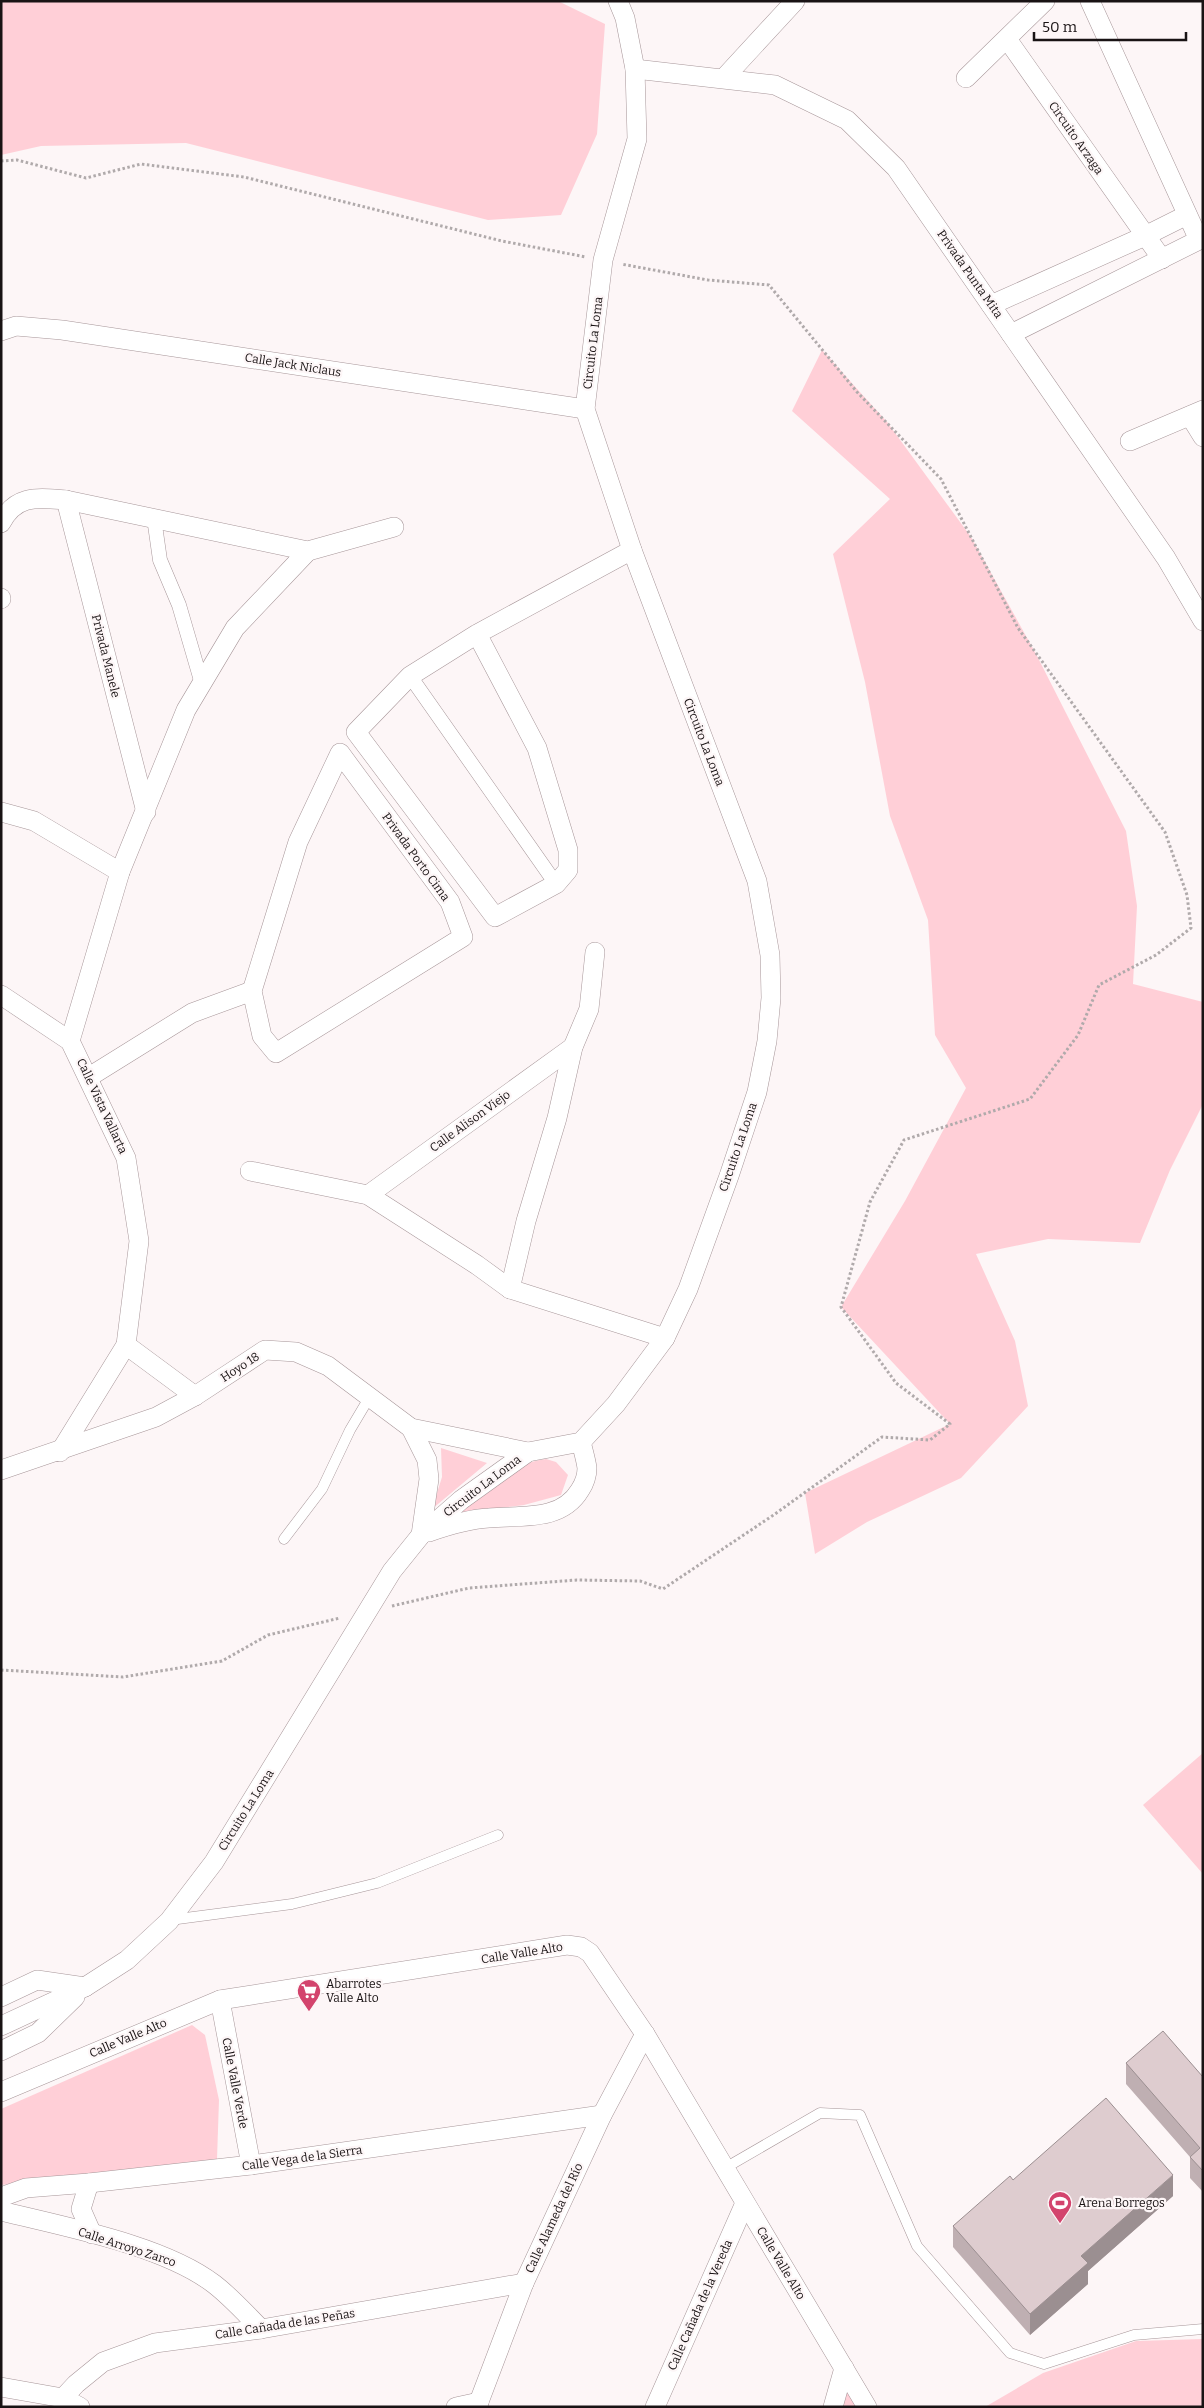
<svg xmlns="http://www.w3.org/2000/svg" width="1204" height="2408" font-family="Bitter,serif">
<rect width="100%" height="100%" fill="#fdf6f7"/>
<g fill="#ffcfd7">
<path d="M 1,1 L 558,1 L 605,24 L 597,134 L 561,215 L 488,220 L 186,143 L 41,146 L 1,155 Z"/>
<path d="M 822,350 L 887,422 L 971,537 L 1036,654 L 1126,831 L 1137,906 L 1133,984 L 1203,1002 L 1203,1104 L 1170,1170 L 1140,1243 L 1048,1239 L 976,1254 L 1015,1341 L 1028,1406 L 961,1478 L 867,1522 L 815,1554 L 805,1493 L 950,1424 L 841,1307 L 905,1201 L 966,1088 L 935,1035 L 928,920 L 890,816 L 865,682 L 833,554 L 890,499 L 792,411 Z"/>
<path d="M 441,1448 L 487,1463 L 432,1509 L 442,1477 Z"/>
<path d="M 546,1459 L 556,1462 L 568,1475 L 561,1495 L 524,1505 L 455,1514 C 482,1493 511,1463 546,1459 Z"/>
<path d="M 1203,1753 L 1203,1874 L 1143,1805 Z"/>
<path d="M 192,2025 L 205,2035 L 219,2100 L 217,2159 L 197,2165 L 1,2185 L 1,2109 Z"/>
<path d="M 1203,2339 L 1203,2407 L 985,2407 L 1043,2373 L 1136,2341 Z"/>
<path d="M 847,2386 L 859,2407 L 842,2407 Z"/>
</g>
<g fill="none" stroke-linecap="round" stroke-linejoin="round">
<g stroke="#a79699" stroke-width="11">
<g id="service">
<path d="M 284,1539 L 322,1489 L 350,1430 L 369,1398"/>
<path d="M 170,1920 L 292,1904 L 377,1883 L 498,1835"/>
<path d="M 725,2168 L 820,2113 L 860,2115 L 917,2246 L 1010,2353 L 1044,2364 L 1134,2335 L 1203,2329"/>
</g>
</g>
<g stroke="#a79699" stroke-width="15">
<g id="pedestrian">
<path d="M 154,518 L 160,560 L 179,605 L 202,684"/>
<path d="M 410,676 L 556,884"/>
</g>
</g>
<g stroke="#a79699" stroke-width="20">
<g id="minor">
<path d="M 1007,39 L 1162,259"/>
<path d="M 635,69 L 775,85 L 847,120 L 896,168 L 1166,558 L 1203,621"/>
<path d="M 724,78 L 795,1"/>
<path d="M 966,78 L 1045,1"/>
<path d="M 991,305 L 1145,236 L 1187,215"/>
<path d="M 1,331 L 16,326 L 62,330 L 585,409"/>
<path d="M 1011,334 L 1199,240 L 1090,1"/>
<path d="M 1190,416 L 1203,437"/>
<path d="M 1130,441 L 1203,410"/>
<path d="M 66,500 L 146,812"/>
<path d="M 1,523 C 16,494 38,498 66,500 L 308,551 L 394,527"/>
<path d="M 1,598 L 1,599"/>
<path d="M 477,634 L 537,748 L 568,850 L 568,870 L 556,884 L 495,917 L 356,732 L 410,676 L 477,634 L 632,550"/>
<path d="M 340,753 L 450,902 L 463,937 L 276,1053 L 262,1036 L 252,991 L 298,842 Z"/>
<path d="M 1,812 L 34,821 L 120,872"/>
<path d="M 1,995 L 70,1041 L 126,1158 L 139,1241 L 126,1345 L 60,1452"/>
<path d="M 70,1041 L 120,872 L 186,710 L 235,628 L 308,551"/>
<path d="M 89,1077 L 192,1013 L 252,991"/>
<path d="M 250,1171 L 368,1195 L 477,1265 L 510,1289 L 665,1338"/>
<path d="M 368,1195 L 573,1047"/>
<path d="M 510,1289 L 526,1221 L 557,1118 L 573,1047 L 589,1009 L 595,952"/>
<path d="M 126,1345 L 195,1396"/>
<path d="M 411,1428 L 427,1460 L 429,1479 L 421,1535"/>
<path d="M 1,1470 L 156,1417 L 195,1396 L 265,1350 L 296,1352 L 328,1366 L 411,1428 L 528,1452"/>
<path d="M 429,1532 C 449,1525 469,1519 489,1518 C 521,1515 561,1522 580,1490 C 584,1484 587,1475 587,1468 C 586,1460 583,1450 581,1442"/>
<path d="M 1,1997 L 37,1980 L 85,1987"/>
<path d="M 220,2000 L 251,2165"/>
<path d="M 1,2026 L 85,1987 L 127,1960 L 169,1921 L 214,1862 L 392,1571 L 421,1535 L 461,1500 L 528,1452 L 581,1442 L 616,1404 L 665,1338 L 688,1289 L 729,1176 L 757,1092 L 767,1041 L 771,998 L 770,955 L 757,881 L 632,550 L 585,409 L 603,260 L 637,139 L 635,69 L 625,18 L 618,1"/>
<path d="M 1,2051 L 38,2033 L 75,1997"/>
<path d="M 1,2092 L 220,2000 L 567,1945 L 581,1947 L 590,1953 L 645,2034 L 867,2407"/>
<path d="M 89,2183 L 81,2209 L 92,2234"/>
<path d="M 1,2197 L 26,2188 L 89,2183 L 251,2165 L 602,2115"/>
<path d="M 1,2211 C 65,2227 163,2245 214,2284 C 231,2297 246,2314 261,2329"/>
<path d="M 1,2387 L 63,2398 L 80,2407"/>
<path d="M 63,2398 L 76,2384 L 103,2362 L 155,2343 L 261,2329 L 524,2283"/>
<path d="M 456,2407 L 479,2402"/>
<path d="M 477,2407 L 524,2283 L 602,2115 L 645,2034"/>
<path d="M 655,2407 L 745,2203"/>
<path d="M 833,2407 L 844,2368"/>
</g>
</g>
<g stroke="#b0aaab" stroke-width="3" stroke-dasharray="2.5 2.5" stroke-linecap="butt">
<path d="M 1,161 L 17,160 L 86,178 L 141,164 L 244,177 L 502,241 L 586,257"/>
<path d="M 392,1606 L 469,1588 L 577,1580 L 640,1581 L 663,1589 L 775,1514 L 882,1437 L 930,1440 L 950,1424 L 896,1383 L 841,1307 L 870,1202 L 904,1140 L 1030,1099 L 1078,1035 L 1099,985 L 1156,955 L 1191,928 L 1187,895 L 1165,832 L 1018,628 L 941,479 L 857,392 L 769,285 L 708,280 L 621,264"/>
<path d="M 1,1670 L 123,1677 L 222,1661 L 268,1635 L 340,1618"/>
</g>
<use href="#service" stroke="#fff" stroke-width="10"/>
<use href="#pedestrian" stroke="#fff" stroke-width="14"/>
<use href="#minor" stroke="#fff" stroke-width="19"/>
</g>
<g fill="#bfafb2">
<path d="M 1126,2063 L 1203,2077 L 1203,2192 L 1190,2178 L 1190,2157 L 1126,2084 Z"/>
<path d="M 1013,2180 L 1173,2196 L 1088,2271 L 1088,2284 L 1030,2335 L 953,2247 L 953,2226 Z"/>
</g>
<path fill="#9b8f91" d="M 1173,2175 L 1173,2196 L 1088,2271 L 1088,2284 L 1030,2335 L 1030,2314 L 1081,2256 Z"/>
<g fill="#decccf" stroke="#9b8f91">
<path d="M 1163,2031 L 1203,2077 L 1203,2171 L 1190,2157 L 1200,2148 L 1126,2063 Z"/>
<path d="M 1106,2098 L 1173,2175 L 1081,2256 L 1088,2263 L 1030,2314 L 953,2226 L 1010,2176 L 1013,2180 Z"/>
</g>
<defs>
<g id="supermarket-pin" transform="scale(1.25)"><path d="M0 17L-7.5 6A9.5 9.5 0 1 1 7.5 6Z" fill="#d3446d" stroke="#fdf6f7"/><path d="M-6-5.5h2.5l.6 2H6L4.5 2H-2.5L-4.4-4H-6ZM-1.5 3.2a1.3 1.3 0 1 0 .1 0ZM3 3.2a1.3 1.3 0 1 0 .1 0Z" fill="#fff"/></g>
<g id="stadium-pin" transform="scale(1.25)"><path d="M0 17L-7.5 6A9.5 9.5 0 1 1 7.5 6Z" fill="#d3446d" stroke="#fdf6f7"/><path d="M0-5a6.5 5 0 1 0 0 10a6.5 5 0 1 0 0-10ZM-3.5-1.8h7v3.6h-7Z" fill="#fff"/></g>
</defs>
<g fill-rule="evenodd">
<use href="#supermarket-pin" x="309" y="1991"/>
<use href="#stadium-pin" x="1060" y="2203"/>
</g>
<g text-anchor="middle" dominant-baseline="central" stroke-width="4.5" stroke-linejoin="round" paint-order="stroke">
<g font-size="12" fill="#191314" stroke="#fdf6f7">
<text transform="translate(1076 138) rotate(55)">Circuito Arzaga</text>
<text transform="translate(970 274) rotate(55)">Privada Punta Mita</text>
<text transform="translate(593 343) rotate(-83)">Circuito La Loma</text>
<text transform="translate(293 365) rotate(9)">Calle Jack Niclaus</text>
<text transform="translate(106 656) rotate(76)">Privada Manele</text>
<text transform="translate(704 742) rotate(69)">Circuito La Loma</text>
<text transform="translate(416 857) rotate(54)">Privada Porto Cima</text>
<text transform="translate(102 1106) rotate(65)">Calle Vista Vallarta</text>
<text transform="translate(470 1121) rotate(-36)">Calle Alison Viejo</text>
<text transform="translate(738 1147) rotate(-71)">Circuito La Loma</text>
<text transform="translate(240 1367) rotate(-33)">Hoyo 18</text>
<text transform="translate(482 1486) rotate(-37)">Circuito La Loma</text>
<text transform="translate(246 1810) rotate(-58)">Circuito La Loma</text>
<text transform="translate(522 1953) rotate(-9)">Calle Valle Alto</text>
<text transform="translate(128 2038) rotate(-23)">Calle Valle Alto</text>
<text transform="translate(235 2083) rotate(79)">Calle Valle Verde</text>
<text transform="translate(302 2158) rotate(-8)">Calle Vega de la Sierra</text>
<text transform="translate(554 2218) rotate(-65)">Calle Alameda del Río</text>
<text transform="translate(127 2247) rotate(18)">Calle Arroyo Zarco</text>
<text transform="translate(781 2263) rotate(59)">Calle Valle Alto</text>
<text transform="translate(700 2305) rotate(-66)">Calle Cañada de la Vereda</text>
<text transform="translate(285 2324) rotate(-9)">Calle Cañada de las Peñas</text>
</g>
<g font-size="12" fill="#191314" stroke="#fdf6f7" text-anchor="start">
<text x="326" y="1984">Abarrotes<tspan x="326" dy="14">Valle Alto</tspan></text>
<text x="1078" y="2203">Arena Borregos</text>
</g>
</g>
<rect width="1204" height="2408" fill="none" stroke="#191314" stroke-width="5"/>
<path d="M1034 32v8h152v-8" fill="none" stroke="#191314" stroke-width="2.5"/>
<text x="1042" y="32" font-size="15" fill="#191314" stroke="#fdf6f7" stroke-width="4" paint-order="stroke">50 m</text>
</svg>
